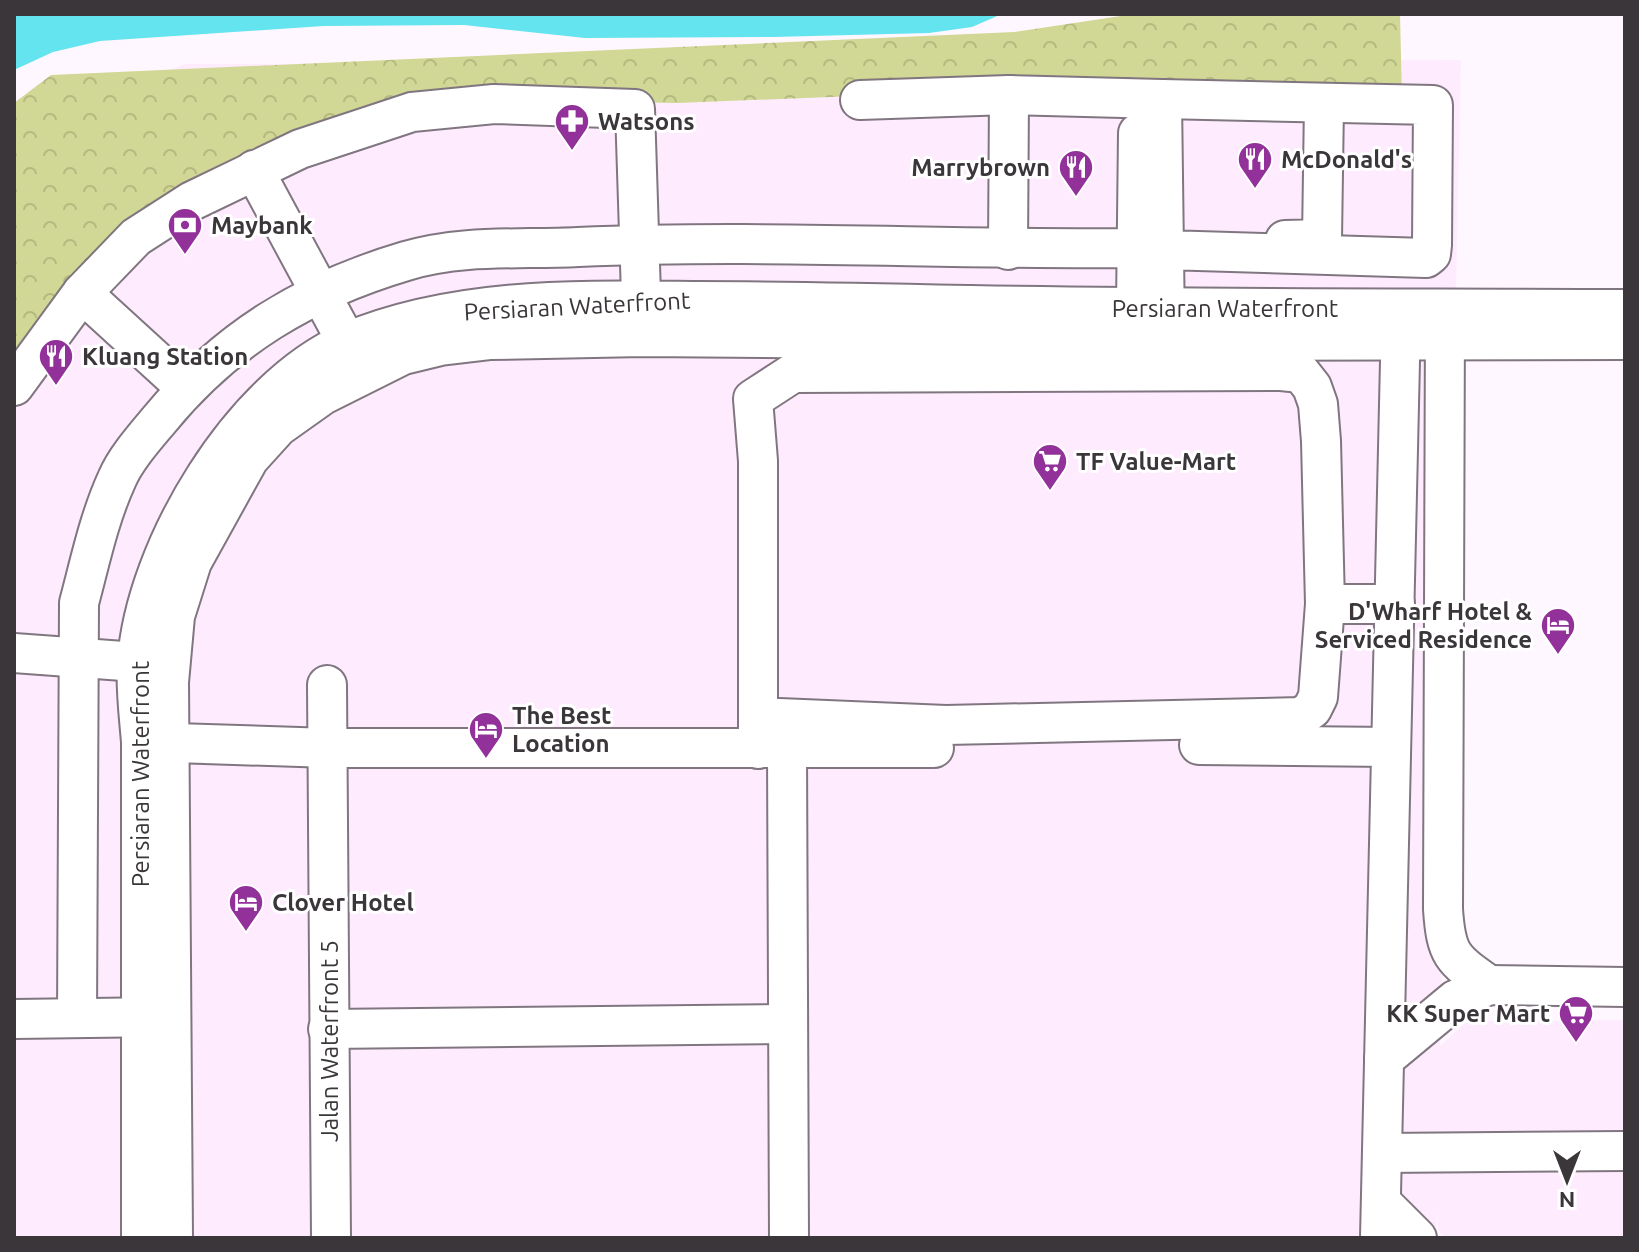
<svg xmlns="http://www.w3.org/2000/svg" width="1639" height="1252" font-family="Ubuntu,sans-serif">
<defs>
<pattern id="park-crowns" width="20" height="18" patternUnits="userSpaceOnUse" patternTransform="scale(2)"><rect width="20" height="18" fill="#d1d794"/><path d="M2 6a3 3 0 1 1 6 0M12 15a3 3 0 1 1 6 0" fill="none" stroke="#b4b980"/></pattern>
</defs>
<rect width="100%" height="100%" fill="#fff7ff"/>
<path fill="#feecfe" d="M 1461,60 L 1440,1046 L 1467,1021 L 1625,1020 L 1625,1238 L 1444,1238 L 1438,1230 L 1437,1210 L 1436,1238 L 14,1238 L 14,136 L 185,64 Z"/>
<path fill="url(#park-crowns)" d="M 1134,14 L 1400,14 L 1402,99 L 855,96 L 677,103 L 492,100 L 411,109 L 78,270 L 14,352 L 14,103 L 51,75 L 1014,32 Z"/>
<path fill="#63e4ef" d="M 14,14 L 1002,14 L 972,27 L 929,33 L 773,37 L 585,38 L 464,25 L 323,26 L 100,41 L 53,52 L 14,70 Z"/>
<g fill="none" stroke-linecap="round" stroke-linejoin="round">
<g stroke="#807680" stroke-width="42">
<g id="minor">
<path d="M 860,100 L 1009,95 L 1162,99"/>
<path d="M 254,170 L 359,365"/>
<path d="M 1285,240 L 1322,239 L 1324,103"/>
<path d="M 1008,250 L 1009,95"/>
<path d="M 1165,250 L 1426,258 L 1431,254 L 1432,245 L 1433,105 L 1162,99 L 1165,330"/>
<path d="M 82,293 L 186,388"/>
<path d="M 1136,308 L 1138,133"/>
<path d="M 1445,315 L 1443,909 C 1446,955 1452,959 1489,985"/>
<path d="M 14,386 L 82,293 L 136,237 L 192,201 L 300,149 L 412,112 L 494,104 L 635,109 L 642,326"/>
<path d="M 1325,604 L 1395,604"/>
<path d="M 14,653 L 137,662"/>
<path d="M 327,685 L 331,1238"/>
<path d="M 143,742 L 330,748 L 934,748"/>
<path d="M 1199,745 L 1391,747"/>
<path d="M 758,749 L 758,461 L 753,399 L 793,373 L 1281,371 L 1301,373 L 1312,387 L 1318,404 L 1321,441 L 1325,604 L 1318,697 L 1312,709 L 1301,717 L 946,725 L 758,717"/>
<path d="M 787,751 L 789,1238"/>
<path d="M 77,1018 L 79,603 C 90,562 99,518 117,479 C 126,458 145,437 160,419 C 227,338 305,291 406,261 C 463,244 520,250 578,247 C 763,239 950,250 1135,248"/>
<path d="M 14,1019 L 164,1017"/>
<path d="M 328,1029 L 788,1024"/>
<path d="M 1384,1059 L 1455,1000 L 1489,985 L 1625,987"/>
<path d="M 1382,1153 L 1625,1151"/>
<path d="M 1381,1202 L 1417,1238"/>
<path d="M 141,1238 L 141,742 C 139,716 135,688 137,662 C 145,548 241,388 347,342 C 456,296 581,300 696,301 C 788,301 879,303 971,305 C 1189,309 1407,308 1625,309"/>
<path d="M 173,1238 L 169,682 L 175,616 L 192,562 L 249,459 L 278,427 L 323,395 L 403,355 L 440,346 L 491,340 L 643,337 L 1101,341 L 1625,340"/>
<path d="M 1380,1238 L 1401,317"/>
</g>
</g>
<use href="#minor" stroke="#fff" stroke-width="38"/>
</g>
<defs>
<g id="pharmacy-pin" transform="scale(1.8)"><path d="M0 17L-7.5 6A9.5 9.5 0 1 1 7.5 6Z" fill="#913199" stroke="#fff"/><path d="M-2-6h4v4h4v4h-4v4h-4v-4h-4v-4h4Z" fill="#fff"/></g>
<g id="restaurant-pin" transform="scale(1.8)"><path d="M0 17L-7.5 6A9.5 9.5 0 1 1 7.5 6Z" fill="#913199" stroke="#fff"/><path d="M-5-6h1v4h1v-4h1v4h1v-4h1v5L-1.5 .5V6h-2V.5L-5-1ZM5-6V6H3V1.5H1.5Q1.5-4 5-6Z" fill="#fff"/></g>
<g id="bank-pin" transform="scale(1.8)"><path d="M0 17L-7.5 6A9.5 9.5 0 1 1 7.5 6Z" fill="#913199" stroke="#fff"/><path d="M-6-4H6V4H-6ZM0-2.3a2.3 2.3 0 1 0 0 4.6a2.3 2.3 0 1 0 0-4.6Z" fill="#fff"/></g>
<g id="supermarket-pin" transform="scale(1.8)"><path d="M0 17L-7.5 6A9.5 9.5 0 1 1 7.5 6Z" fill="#913199" stroke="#fff"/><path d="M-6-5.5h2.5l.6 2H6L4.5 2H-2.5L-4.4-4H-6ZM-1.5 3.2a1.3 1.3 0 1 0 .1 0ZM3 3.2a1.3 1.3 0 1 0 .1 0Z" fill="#fff"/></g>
<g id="hotel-pin" transform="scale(1.8)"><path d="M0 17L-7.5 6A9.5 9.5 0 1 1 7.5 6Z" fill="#913199" stroke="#fff"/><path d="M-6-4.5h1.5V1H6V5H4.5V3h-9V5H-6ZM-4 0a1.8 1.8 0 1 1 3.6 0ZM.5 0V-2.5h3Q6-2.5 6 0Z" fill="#fff"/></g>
</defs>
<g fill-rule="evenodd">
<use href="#pharmacy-pin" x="572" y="121"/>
<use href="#restaurant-pin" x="1255" y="159"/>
<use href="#restaurant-pin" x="1076" y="167"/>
<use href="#bank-pin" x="185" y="225"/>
<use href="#restaurant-pin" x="56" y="356"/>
<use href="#supermarket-pin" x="1050" y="461"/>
<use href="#hotel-pin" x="1558" y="625"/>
<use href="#hotel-pin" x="486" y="729"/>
<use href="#hotel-pin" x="246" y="902"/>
<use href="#supermarket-pin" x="1576" y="1013"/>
</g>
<g text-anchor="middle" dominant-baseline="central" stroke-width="6" stroke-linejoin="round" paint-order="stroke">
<g font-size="24" font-weight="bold" fill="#3a363a" stroke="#fff" text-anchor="start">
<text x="598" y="121">Watsons</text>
<text x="1281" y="159">McDonald's</text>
<text x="1050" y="167" text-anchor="end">Marrybrown</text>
<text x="211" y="225">Maybank</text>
<text x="82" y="356">Kluang Station</text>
<text x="1076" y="461">TF Value-Mart</text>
<text x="1532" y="611" text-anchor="end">D'Wharf Hotel &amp;<tspan x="1532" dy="28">Serviced Residence</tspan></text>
<text x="512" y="715">The Best<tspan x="512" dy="28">Location</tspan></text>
<text x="272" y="902">Clover Hotel</text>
<text x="1550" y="1013" text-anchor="end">KK Super Mart</text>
</g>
<g font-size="24" fill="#3a363a" stroke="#fff">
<text transform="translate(577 306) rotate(-3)">Persiaran Waterfront</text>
<text x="1225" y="308">Persiaran Waterfront</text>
<text transform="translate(140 774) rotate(-90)">Persiaran Waterfront</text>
<text transform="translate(329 1041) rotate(-90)">Jalan Waterfront 5</text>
</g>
</g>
<rect width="1639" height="1252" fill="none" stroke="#3a363a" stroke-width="32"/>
<g transform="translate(1567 1180) rotate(180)" stroke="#ffffff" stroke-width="6" paint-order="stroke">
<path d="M0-6L14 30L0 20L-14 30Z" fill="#3a363a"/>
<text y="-12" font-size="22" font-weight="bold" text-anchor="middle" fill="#3a363a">N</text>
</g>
</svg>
